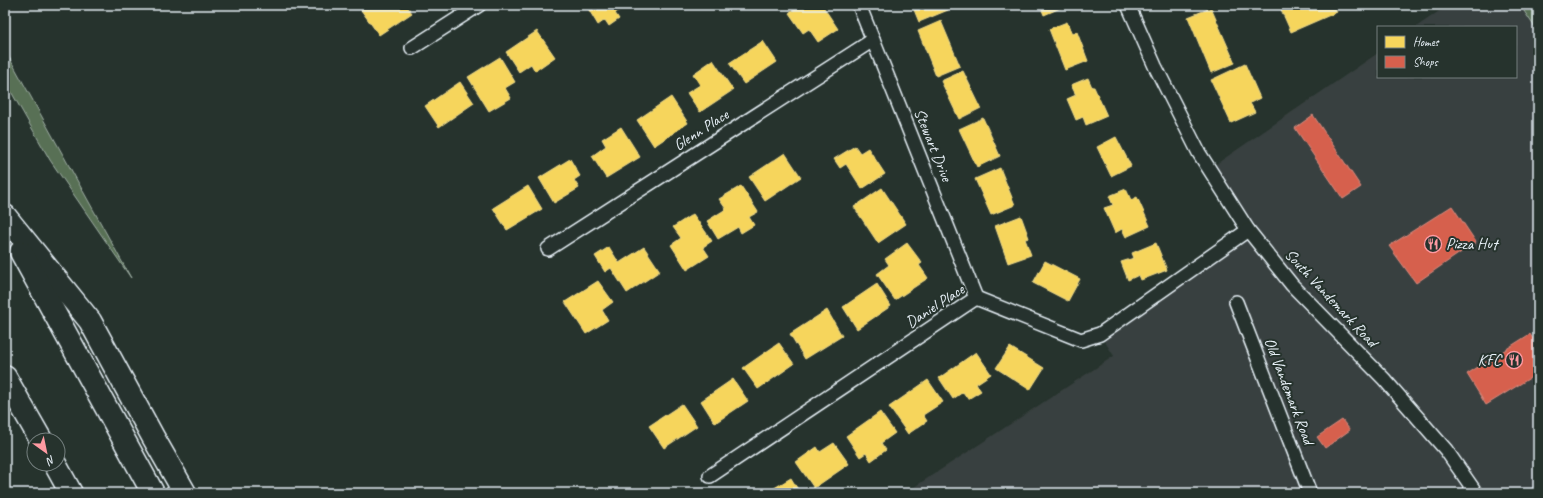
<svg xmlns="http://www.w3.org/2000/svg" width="1543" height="498" font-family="Caveat,sans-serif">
<rect width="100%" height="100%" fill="#26332d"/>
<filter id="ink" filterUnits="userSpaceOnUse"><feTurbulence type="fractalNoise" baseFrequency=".025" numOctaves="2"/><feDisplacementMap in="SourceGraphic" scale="8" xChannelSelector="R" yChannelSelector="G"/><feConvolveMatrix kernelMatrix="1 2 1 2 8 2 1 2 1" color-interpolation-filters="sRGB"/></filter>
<g filter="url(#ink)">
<path fill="#38403f" d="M 1448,5 L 1520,5 L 1538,32 L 1538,493 L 905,493 L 1114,356 L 1100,334 L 1248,230 L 1209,169 L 1378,53 L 1378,77 L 1516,77 L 1516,27 L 1416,27 Z"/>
<g fill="#597055" stroke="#a0b0a6">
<path d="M 1520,5 L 1538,5 L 1538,32 Z"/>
<path d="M 5,50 L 131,278 L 50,160 L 5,81 Z"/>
</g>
<g fill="#f6d55c" stroke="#f2dd8b">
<path d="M 368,5 L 406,5 L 412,13 L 379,35 L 361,10 Z"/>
<path d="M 586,5 L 628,5 L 615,13 L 619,19 L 609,26 L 605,20 L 598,25 Z"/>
<path d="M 802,5 L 822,5 L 838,29 L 818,42 L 809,29 L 803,33 L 789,13 Z"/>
<path d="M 912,5 L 946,5 L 948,10 L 919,22 Z"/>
<path d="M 1040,5 L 1065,5 L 1065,6 L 1044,15 Z"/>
<path d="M 1279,5 L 1333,5 L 1337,12 L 1291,32 Z"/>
<path d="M 1211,8 L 1235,63 L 1211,73 L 1188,17 Z"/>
<path d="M 941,21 L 960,66 L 936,76 L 918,31 Z"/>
<path d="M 1067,22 L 1072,34 L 1077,32 L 1088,61 L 1065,70 L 1049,29 Z"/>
<path d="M 537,31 L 555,57 L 535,71 L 531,64 L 519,72 L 506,52 Z"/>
<path d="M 763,41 L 777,62 L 744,84 L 729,63 Z"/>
<path d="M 500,57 L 515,82 L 505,88 L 511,98 L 489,111 L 468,77 Z"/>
<path d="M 713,60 L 733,90 L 700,112 L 687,93 L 700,85 L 693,74 Z"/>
<path d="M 1245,64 L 1260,98 L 1250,103 L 1255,112 L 1231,123 L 1211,80 Z"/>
<path d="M 963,71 L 981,108 L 959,119 L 941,81 Z"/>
<path d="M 1088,78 L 1092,87 L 1094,87 L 1107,116 L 1086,125 L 1083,117 L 1076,120 L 1067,99 L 1076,95 L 1071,85 Z"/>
<path d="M 460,82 L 474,103 L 439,127 L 425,106 Z"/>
<path d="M 671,97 L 688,123 L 654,146 L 637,120 Z"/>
<path d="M 983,118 L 1000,156 L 977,167 L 959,129 Z"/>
<path d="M 621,127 L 640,157 L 606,178 L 592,156 L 606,146 L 602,139 Z"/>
<path d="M 1116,137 L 1131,166 L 1111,176 L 1097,147 Z"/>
<path d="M 855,146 L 860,153 L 868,148 L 885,174 L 862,189 L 846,164 L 840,168 L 834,159 Z"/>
<path d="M 785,153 L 801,177 L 765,201 L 749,177 Z"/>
<path d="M 570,159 L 580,176 L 574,180 L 579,188 L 554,203 L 539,178 Z"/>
<path d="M 1000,168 L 1015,205 L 991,215 L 975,179 Z"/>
<path d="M 528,186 L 542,209 L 507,230 L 493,208 Z"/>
<path d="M 741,186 L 758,212 L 749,217 L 754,225 L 741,233 L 738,227 L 718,239 L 707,221 L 726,209 L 719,199 Z"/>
<path d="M 882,188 L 906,224 L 878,243 L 854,207 Z"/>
<path d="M 1126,189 L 1131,200 L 1137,197 L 1150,226 L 1126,237 L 1122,229 L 1115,233 L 1104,208 L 1113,205 L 1109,196 Z"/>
<path d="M 693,214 L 712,241 L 703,247 L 709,256 L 687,270 L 671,245 L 681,238 L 673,227 Z"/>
<path d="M 1021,216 L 1029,238 L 1025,239 L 1031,255 L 1008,263 L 995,226 Z"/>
<path d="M 907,243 L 922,263 L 919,265 L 928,278 L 895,300 L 877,274 L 889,265 L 885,259 Z"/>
<path d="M 1156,243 L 1167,270 L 1141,280 L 1139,275 L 1128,280 L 1121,262 L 1134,258 L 1132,253 Z"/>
<path d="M 609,247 L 619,263 L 644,247 L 660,271 L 627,293 L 611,268 L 605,272 L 595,256 Z"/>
<path d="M 1045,261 L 1080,279 L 1068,301 L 1033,283 Z"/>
<path d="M 598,281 L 613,302 L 602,310 L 608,320 L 586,334 L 565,302 Z"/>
<path d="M 877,284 L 891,306 L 857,329 L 843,307 Z"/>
<path d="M 827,310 L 842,336 L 805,359 L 790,334 Z"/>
<path d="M 779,343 L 794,364 L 758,389 L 743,368 Z"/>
<path d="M 1010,347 L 1044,368 L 1030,390 L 996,368 Z"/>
<path d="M 976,352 L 991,374 L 976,384 L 981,391 L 968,399 L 963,392 L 953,399 L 939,378 Z"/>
<path d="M 733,379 L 748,401 L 715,423 L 701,401 Z"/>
<path d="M 928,380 L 943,402 L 923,415 L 927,421 L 908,434 L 889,407 Z"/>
<path d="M 682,404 L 697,426 L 664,448 L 649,426 Z"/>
<path d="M 880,412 L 895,433 L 881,443 L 886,450 L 871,461 L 866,453 L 860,457 L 846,436 Z"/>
<path d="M 834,443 L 849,464 L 814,488 L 796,462 L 817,447 L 820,452 Z"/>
<path d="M 791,478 L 800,493 L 766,493 Z"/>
</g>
<g fill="#d6604d" stroke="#db8c80">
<path d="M 1313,115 L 1361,187 L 1343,199 L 1295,128 Z"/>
<path d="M 1452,206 L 1476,242 L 1416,283 L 1389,246 Z"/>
<path d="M 1530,334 L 1538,347 L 1538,373 L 1486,405 L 1467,374 Z"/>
<path d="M 1342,420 L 1350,430 L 1325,448 L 1317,437 Z"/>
</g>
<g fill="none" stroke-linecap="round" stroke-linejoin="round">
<g stroke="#e8f1f8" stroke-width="16">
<g id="minor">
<path d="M 859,5 L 976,298"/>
<path d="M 1128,5 L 1155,66 L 1199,153 L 1248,230 L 1292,285 L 1384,379 L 1446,450 L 1476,493"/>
<path d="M 412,48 L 479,5"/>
<path d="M 548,249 L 873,40"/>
<path d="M 976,298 L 1081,340 L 1100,334 L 1248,230"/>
<path d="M 1236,302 L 1310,493"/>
<path d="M 710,476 L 976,298"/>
</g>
</g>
<g stroke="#e8f1f8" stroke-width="25">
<g id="motorway">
<path d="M 5,216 L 90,321 L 153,437 L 185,493"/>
<path d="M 21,252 L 153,493"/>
<path d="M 5,377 L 41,440"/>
<path d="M 55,464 L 71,493"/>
</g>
</g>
<use href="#minor" stroke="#26332d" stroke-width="13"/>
<use href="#motorway" stroke="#26332d" stroke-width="22"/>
</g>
</g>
<defs>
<g id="restaurant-ring" transform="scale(0.9)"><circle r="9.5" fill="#26332d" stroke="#ff9aa2" stroke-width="1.5"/><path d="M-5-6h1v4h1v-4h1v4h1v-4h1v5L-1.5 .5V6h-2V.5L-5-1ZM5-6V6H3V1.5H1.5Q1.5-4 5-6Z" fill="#ff9aa2"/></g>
</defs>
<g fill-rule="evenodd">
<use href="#restaurant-ring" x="1433" y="244"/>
<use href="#restaurant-ring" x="1514" y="360"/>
</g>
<g text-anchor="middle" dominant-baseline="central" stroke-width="4" stroke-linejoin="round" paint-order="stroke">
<g font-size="16" fill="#e8f1f8" stroke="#26332d">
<text transform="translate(701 130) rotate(-33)">Glenn Place</text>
<text transform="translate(933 145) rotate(68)">Stewart Drive</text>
<text transform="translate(1331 298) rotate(47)">South Vandemark Road</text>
<text transform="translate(935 306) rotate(-33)">Daniel Place</text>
<text transform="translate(1289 391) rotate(69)">Old Vandemark Road</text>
</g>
<g font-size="16" fill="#e8f1f8" stroke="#26332d" text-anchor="start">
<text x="1446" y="244">Pizza Hut</text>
<text x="1501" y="360" text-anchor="end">KFC</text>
</g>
</g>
<rect width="1543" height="498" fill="none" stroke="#26332d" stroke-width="20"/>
<rect x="10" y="10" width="1523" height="478" fill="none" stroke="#e8f1f8" stroke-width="1.5" filter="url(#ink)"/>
<rect x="1377" y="26" width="140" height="52" fill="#26332d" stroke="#747f7e"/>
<rect x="1385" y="36" width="20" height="12" fill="#f6d55c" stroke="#747f7e"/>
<text x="1413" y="46" font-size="12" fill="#e8f1f8">Homes</text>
<rect x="1385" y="56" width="20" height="12" fill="#d6604d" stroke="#747f7e"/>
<text x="1413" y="66" font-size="12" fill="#e8f1f8">Shops</text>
<g transform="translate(46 452) rotate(147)"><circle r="19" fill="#26332d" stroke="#747f7e"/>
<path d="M0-3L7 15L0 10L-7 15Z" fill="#ff9aa2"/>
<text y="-6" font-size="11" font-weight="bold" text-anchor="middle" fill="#e8f1f8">N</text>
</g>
</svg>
